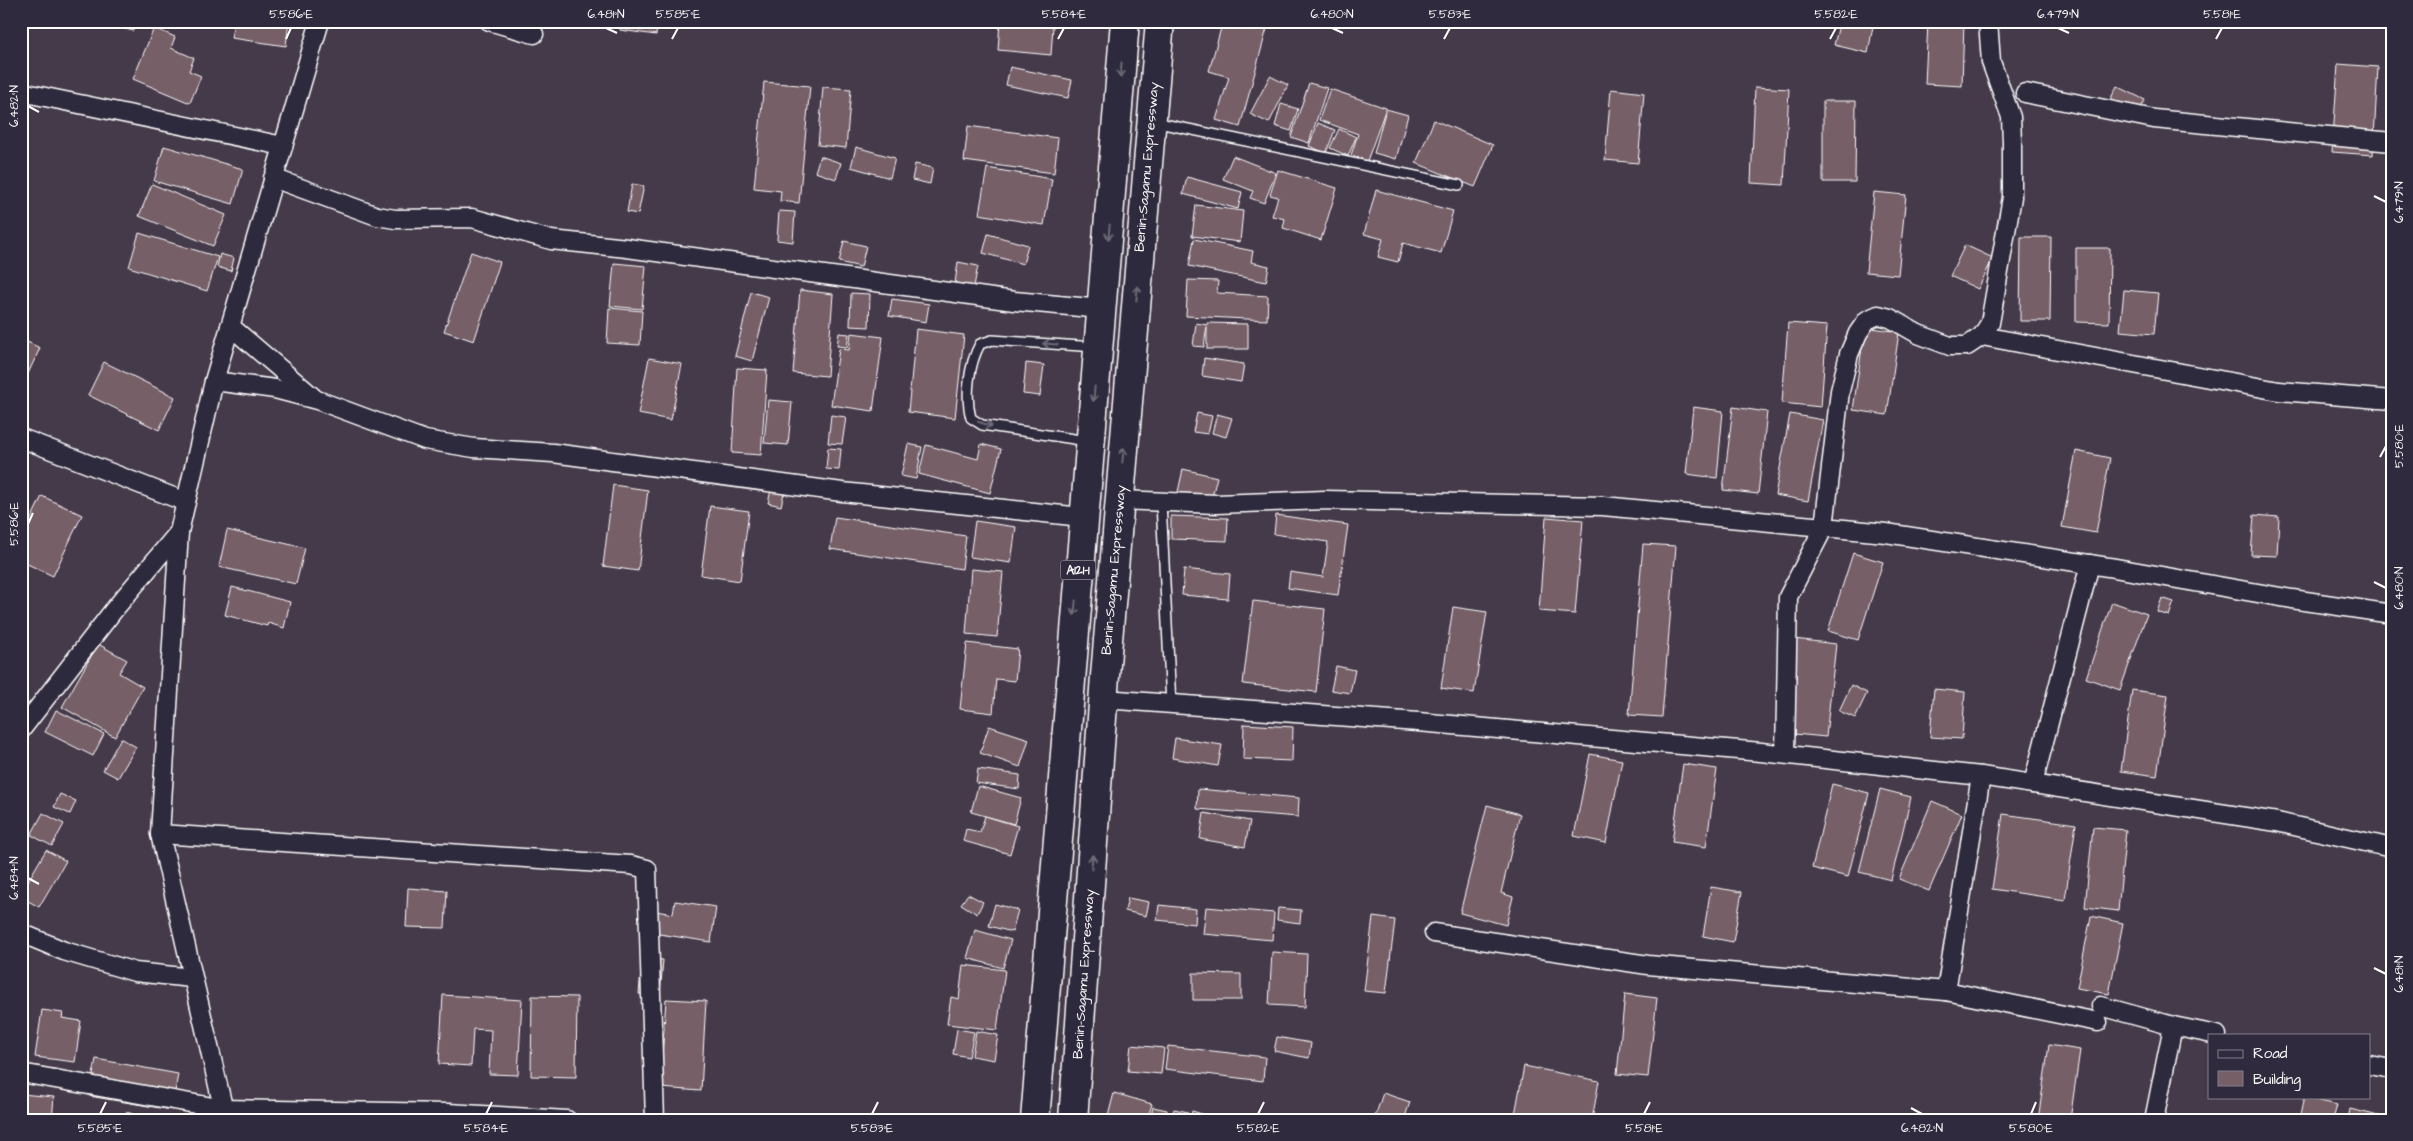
<svg xmlns="http://www.w3.org/2000/svg" width="2413" height="1141" font-family="'Architects Daughter',sans-serif">
<rect width="100%" height="100%" fill="#453a4a"/>
<filter id="ink" filterUnits="userSpaceOnUse"><feTurbulence type="fractalNoise" baseFrequency=".02" numOctaves="2"/><feDisplacementMap in="SourceGraphic" scale="10" xChannelSelector="R" yChannelSelector="G"/><feConvolveMatrix kernelMatrix="1 2 1 2 8 2 1 2 1" color-interpolation-filters="sRGB"/></filter>
<g filter="url(#ink)">
<g fill="#775f67" stroke="#fff">
<path d="M 97,21 L 135,21 L 133,31 Z"/>
<path d="M 234,21 L 289,21 L 286,46 L 231,38 Z"/>
<path d="M 622,21 L 658,21 L 656,35 L 620,30 Z"/>
<path d="M 1223,21 L 1269,21 L 1240,127 L 1216,120 L 1229,77 L 1209,71 Z"/>
<path d="M 1840,21 L 1874,21 L 1868,53 L 1834,45 Z"/>
<path d="M 1928,21 L 1964,21 L 1962,86 L 1925,84 Z"/>
<path d="M 2095,21 L 2128,21 L 2129,25 L 2095,26 Z"/>
<path d="M 1000,22 L 1053,26 L 1051,55 L 998,50 Z"/>
<path d="M 154,28 L 175,37 L 171,48 L 194,58 L 189,71 L 201,76 L 190,103 L 133,79 Z"/>
<path d="M 2338,64 L 2378,67 L 2373,155 L 2332,152 Z"/>
<path d="M 1010,67 L 1072,80 L 1068,98 L 1006,85 Z"/>
<path d="M 1270,76 L 1288,85 L 1269,123 L 1250,114 Z"/>
<path d="M 764,82 L 810,86 L 799,203 L 780,201 L 781,191 L 754,188 Z"/>
<path d="M 1309,83 L 1327,88 L 1309,143 L 1291,137 Z"/>
<path d="M 2117,86 L 2145,100 L 2134,122 L 2106,108 Z"/>
<path d="M 823,87 L 851,89 L 846,148 L 818,145 Z"/>
<path d="M 1755,87 L 1789,89 L 1784,185 L 1751,183 Z"/>
<path d="M 1330,89 L 1386,108 L 1367,161 L 1351,155 L 1358,134 L 1319,120 Z"/>
<path d="M 1611,89 L 1644,93 L 1638,163 L 1605,160 Z"/>
<path d="M 1823,101 L 1856,101 L 1855,182 L 1823,182 Z"/>
<path d="M 1281,104 L 1298,109 L 1291,131 L 1275,126 Z"/>
<path d="M 1386,109 L 1408,115 L 1396,159 L 1374,153 Z"/>
<path d="M 1434,120 L 1493,145 L 1475,187 L 1416,163 Z"/>
<path d="M 1318,123 L 1335,130 L 1326,153 L 1309,146 Z"/>
<path d="M 968,126 L 1058,138 L 1054,173 L 964,161 Z"/>
<path d="M 1339,129 L 1356,137 L 1348,156 L 1330,148 Z"/>
<path d="M 164,146 L 243,169 L 233,204 L 154,181 Z"/>
<path d="M 856,147 L 895,158 L 890,178 L 851,167 Z"/>
<path d="M 820,156 L 841,163 L 836,179 L 815,172 Z"/>
<path d="M 1233,156 L 1276,173 L 1264,203 L 1250,198 L 1253,191 L 1223,179 Z"/>
<path d="M 915,164 L 933,168 L 930,184 L 912,180 Z"/>
<path d="M 987,168 L 1052,179 L 1044,225 L 979,214 Z"/>
<path d="M 1278,170 L 1337,188 L 1321,240 L 1283,228 L 1285,219 L 1272,216 L 1278,197 L 1270,195 Z"/>
<path d="M 1187,177 L 1242,192 L 1238,209 L 1183,194 Z"/>
<path d="M 152,184 L 226,215 L 213,246 L 139,216 Z"/>
<path d="M 632,184 L 644,186 L 638,214 L 627,212 Z"/>
<path d="M 1376,190 L 1453,211 L 1441,253 L 1403,243 L 1398,262 L 1378,257 L 1383,239 L 1364,234 Z"/>
<path d="M 1874,192 L 1906,195 L 1898,275 L 1866,272 Z"/>
<path d="M 1196,205 L 1243,211 L 1240,242 L 1192,236 Z"/>
<path d="M 779,211 L 795,212 L 793,242 L 777,240 Z"/>
<path d="M 139,233 L 218,257 L 207,291 L 129,267 Z"/>
<path d="M 988,234 L 1028,245 L 1023,264 L 983,253 Z"/>
<path d="M 2021,237 L 2051,237 L 2050,321 L 2020,321 Z"/>
<path d="M 1194,239 L 1253,251 L 1251,262 L 1269,266 L 1266,282 L 1189,266 Z"/>
<path d="M 844,241 L 866,246 L 861,267 L 839,262 Z"/>
<path d="M 1965,245 L 1993,258 L 1978,289 L 1950,276 Z"/>
<path d="M 2076,248 L 2110,248 L 2109,323 L 2076,322 Z"/>
<path d="M 471,252 L 500,262 L 474,341 L 444,331 Z"/>
<path d="M 220,254 L 234,258 L 231,271 L 217,267 Z"/>
<path d="M 958,262 L 978,266 L 974,286 L 955,283 Z"/>
<path d="M 614,263 L 646,266 L 642,309 L 610,306 Z"/>
<path d="M 1188,280 L 1218,281 L 1217,293 L 1268,296 L 1267,320 L 1186,316 Z"/>
<path d="M 800,290 L 833,294 L 827,376 L 793,373 Z"/>
<path d="M 2124,290 L 2158,293 L 2154,334 L 2120,331 Z"/>
<path d="M 751,292 L 769,297 L 752,361 L 735,356 Z"/>
<path d="M 851,293 L 870,294 L 869,327 L 850,326 Z"/>
<path d="M 892,299 L 929,304 L 926,322 L 889,316 Z"/>
<path d="M 609,308 L 642,311 L 640,345 L 607,343 Z"/>
<path d="M 1196,323 L 1207,325 L 1204,347 L 1193,346 Z"/>
<path d="M 1207,323 L 1248,324 L 1248,349 L 1207,349 Z"/>
<path d="M 1788,323 L 1827,326 L 1821,407 L 1782,403 Z"/>
<path d="M 1865,327 L 1899,332 L 1887,415 L 1853,410 Z"/>
<path d="M 916,329 L 964,335 L 955,418 L 908,412 Z"/>
<path d="M 839,333 L 849,334 L 847,347 L 837,346 Z"/>
<path d="M 851,333 L 883,337 L 873,411 L 831,405 L 839,349 L 849,350 Z"/>
<path d="M 21,339 L 40,348 L 25,380 L 21,378 Z"/>
<path d="M 649,358 L 682,364 L 671,420 L 638,414 Z"/>
<path d="M 1204,358 L 1244,364 L 1241,382 L 1202,376 Z"/>
<path d="M 104,362 L 175,397 L 159,430 L 88,395 Z"/>
<path d="M 1026,363 L 1044,365 L 1040,396 L 1023,394 Z"/>
<path d="M 737,368 L 767,370 L 761,455 L 732,453 Z"/>
<path d="M 768,400 L 792,402 L 788,445 L 764,443 Z"/>
<path d="M 1693,407 L 1723,411 L 1717,478 L 1686,474 Z"/>
<path d="M 1733,407 L 1767,412 L 1758,494 L 1723,490 Z"/>
<path d="M 1197,413 L 1212,416 L 1208,434 L 1193,432 Z"/>
<path d="M 1217,414 L 1232,418 L 1226,437 L 1212,433 Z"/>
<path d="M 1790,414 L 1823,420 L 1808,501 L 1775,495 Z"/>
<path d="M 831,415 L 846,417 L 842,444 L 828,443 Z"/>
<path d="M 908,444 L 922,447 L 916,479 L 901,476 Z"/>
<path d="M 981,444 L 1001,449 L 990,493 L 919,474 L 926,445 L 978,459 Z"/>
<path d="M 828,448 L 841,449 L 839,470 L 826,469 Z"/>
<path d="M 2076,451 L 2110,458 L 2096,533 L 2062,527 Z"/>
<path d="M 1183,469 L 1217,477 L 1211,501 L 1178,492 Z"/>
<path d="M 613,485 L 648,490 L 638,571 L 603,566 Z"/>
<path d="M 771,490 L 784,493 L 781,506 L 768,503 Z"/>
<path d="M 42,496 L 82,515 L 53,576 L 21,561 L 21,540 Z"/>
<path d="M 710,506 L 749,511 L 740,581 L 701,575 Z"/>
<path d="M 1276,515 L 1348,525 L 1338,595 L 1288,588 L 1290,572 L 1323,577 L 1328,542 L 1274,534 Z"/>
<path d="M 2254,515 L 2279,517 L 2277,556 L 2251,555 Z"/>
<path d="M 1171,516 L 1228,518 L 1227,541 L 1171,539 Z"/>
<path d="M 835,517 L 966,536 L 962,569 L 830,549 Z"/>
<path d="M 1546,517 L 1583,520 L 1575,614 L 1539,611 Z"/>
<path d="M 975,521 L 1016,527 L 1011,563 L 970,557 Z"/>
<path d="M 227,530 L 305,548 L 296,584 L 219,567 Z"/>
<path d="M 1643,544 L 1676,546 L 1662,717 L 1629,715 Z"/>
<path d="M 1853,553 L 1883,562 L 1858,640 L 1828,631 Z"/>
<path d="M 971,569 L 1003,572 L 997,637 L 966,634 Z"/>
<path d="M 1184,569 L 1230,574 L 1228,599 L 1182,595 Z"/>
<path d="M 232,587 L 290,602 L 284,628 L 268,623 L 267,626 L 225,615 Z"/>
<path d="M 2162,598 L 2174,602 L 2169,616 L 2157,612 Z"/>
<path d="M 1253,601 L 1325,609 L 1316,692 L 1243,684 Z"/>
<path d="M 2112,602 L 2147,614 L 2120,690 L 2086,678 Z"/>
<path d="M 1453,607 L 1487,612 L 1474,693 L 1441,688 Z"/>
<path d="M 1794,639 L 1836,644 L 1826,737 L 1784,733 Z"/>
<path d="M 967,643 L 1018,649 L 1015,681 L 996,679 L 993,713 L 960,709 Z"/>
<path d="M 98,644 L 127,660 L 119,673 L 143,687 L 115,737 L 62,707 Z"/>
<path d="M 1336,666 L 1355,670 L 1350,693 L 1331,690 Z"/>
<path d="M 1851,685 L 1867,693 L 1855,718 L 1839,711 Z"/>
<path d="M 1934,689 L 1965,692 L 1962,739 L 1930,737 Z"/>
<path d="M 2132,690 L 2168,695 L 2157,776 L 2121,771 Z"/>
<path d="M 56,710 L 104,734 L 93,756 L 45,732 Z"/>
<path d="M 1244,724 L 1293,727 L 1292,761 L 1243,759 Z"/>
<path d="M 989,726 L 1029,739 L 1020,767 L 980,753 Z"/>
<path d="M 121,738 L 136,747 L 118,778 L 103,770 Z"/>
<path d="M 1175,738 L 1222,745 L 1218,766 L 1172,758 Z"/>
<path d="M 1590,754 L 1622,760 L 1606,843 L 1574,836 Z"/>
<path d="M 1683,764 L 1717,769 L 1706,847 L 1672,842 Z"/>
<path d="M 978,769 L 1020,775 L 1019,789 L 976,783 Z"/>
<path d="M 1832,784 L 1869,793 L 1848,877 L 1812,868 Z"/>
<path d="M 978,786 L 1021,798 L 1014,824 L 971,812 Z"/>
<path d="M 1198,789 L 1299,798 L 1298,817 L 1197,809 Z"/>
<path d="M 1880,789 L 1911,797 L 1891,880 L 1859,872 Z"/>
<path d="M 60,794 L 76,801 L 70,814 L 54,807 Z"/>
<path d="M 1932,801 L 1962,814 L 1929,891 L 1899,879 Z"/>
<path d="M 1487,805 L 1520,814 L 1501,893 L 1513,897 L 1506,925 L 1460,913 Z"/>
<path d="M 43,813 L 64,824 L 52,846 L 31,835 Z"/>
<path d="M 1204,813 L 1250,821 L 1245,847 L 1200,839 Z"/>
<path d="M 2003,814 L 2076,824 L 2065,900 L 1992,889 Z"/>
<path d="M 985,816 L 1018,826 L 1010,854 L 963,841 L 966,829 L 980,832 Z"/>
<path d="M 2093,827 L 2126,830 L 2118,911 L 2085,907 Z"/>
<path d="M 46,850 L 66,861 L 39,907 L 21,897 L 21,893 Z"/>
<path d="M 1711,887 L 1742,892 L 1733,942 L 1703,936 Z"/>
<path d="M 408,888 L 447,891 L 445,928 L 406,927 Z"/>
<path d="M 968,894 L 983,902 L 977,914 L 961,904 Z"/>
<path d="M 1128,898 L 1149,902 L 1146,916 L 1125,911 Z"/>
<path d="M 675,901 L 716,907 L 711,942 L 653,933 L 656,911 L 673,914 Z"/>
<path d="M 995,904 L 1018,910 L 1012,932 L 989,926 Z"/>
<path d="M 1159,905 L 1196,909 L 1195,924 L 1157,920 Z"/>
<path d="M 1206,907 L 1274,913 L 1272,940 L 1203,934 Z"/>
<path d="M 1278,908 L 1301,910 L 1300,923 L 1277,920 Z"/>
<path d="M 2091,916 L 2123,923 L 2109,994 L 2077,988 Z"/>
<path d="M 1373,917 L 1395,920 L 1386,993 L 1364,991 Z"/>
<path d="M 975,930 L 1011,940 L 1003,968 L 967,958 Z"/>
<path d="M 1272,952 L 1307,954 L 1305,1007 L 1269,1005 Z"/>
<path d="M 642,958 L 663,960 L 660,996 L 639,994 Z"/>
<path d="M 963,965 L 1005,970 L 997,1030 L 947,1024 L 951,997 L 959,999 Z"/>
<path d="M 1193,973 L 1241,974 L 1241,1000 L 1193,1000 Z"/>
<path d="M 1625,994 L 1657,998 L 1648,1077 L 1617,1074 Z"/>
<path d="M 443,995 L 522,1000 L 518,1075 L 489,1074 L 491,1030 L 473,1029 L 471,1066 L 439,1064 Z"/>
<path d="M 532,996 L 577,997 L 576,1077 L 531,1076 Z"/>
<path d="M 666,999 L 706,1001 L 701,1091 L 660,1088 Z"/>
<path d="M 42,1010 L 63,1013 L 62,1018 L 81,1021 L 75,1062 L 35,1057 Z"/>
<path d="M 957,1029 L 974,1032 L 969,1057 L 953,1054 Z"/>
<path d="M 976,1031 L 998,1035 L 994,1060 L 972,1056 Z"/>
<path d="M 1277,1037 L 1311,1043 L 1309,1058 L 1274,1051 Z"/>
<path d="M 1131,1045 L 1164,1048 L 1161,1074 L 1128,1071 Z"/>
<path d="M 2049,1045 L 2080,1050 L 2070,1120 L 2038,1120 Z"/>
<path d="M 1168,1046 L 1265,1057 L 1263,1081 L 1165,1069 Z"/>
<path d="M 96,1059 L 178,1074 L 172,1110 L 89,1096 Z"/>
<path d="M 1524,1066 L 1599,1081 L 1592,1120 L 1514,1120 Z"/>
<path d="M 1114,1093 L 1152,1104 L 1147,1120 L 1107,1120 Z"/>
<path d="M 1383,1093 L 1410,1102 L 1404,1120 L 1374,1120 Z"/>
<path d="M 21,1094 L 54,1097 L 52,1120 L 21,1120 Z"/>
<path d="M 2304,1097 L 2337,1105 L 2333,1120 L 2299,1120 Z"/>
<path d="M 1153,1107 L 1167,1110 L 1165,1120 L 1150,1120 Z"/>
<path d="M 1174,1109 L 1188,1112 L 1187,1120 L 1171,1120 Z"/>
<path d="M 2350,1109 L 2379,1116 L 2378,1120 L 2348,1120 Z"/>
<path d="M 1192,1111 L 1219,1119 L 1219,1120 L 1190,1120 Z"/>
<path d="M 127,1112 L 149,1120 L 125,1120 Z"/>
</g>
<g fill="none" stroke-linecap="round" stroke-linejoin="round">
<g stroke="#fff" stroke-width="12">
<g id="lane">
<path d="M 1154,122 L 1459,185"/>
<path d="M 1087,441 L 982,425 L 971,418 C 965,396 969,364 980,344 L 992,340 L 1096,347"/>
<path d="M 1161,502 L 1171,705"/>
</g>
</g>
<g stroke="#fff" stroke-width="21">
<g id="street">
<path d="M 489,21 L 534,34"/>
<path d="M 21,92 L 283,146"/>
<path d="M 2025,93 L 2154,119 L 2392,142"/>
<path d="M 273,178 L 377,216 L 395,219 L 472,218 L 551,240 L 627,248 L 1014,301 L 1102,309"/>
<path d="M 230,326 L 313,397"/>
<path d="M 1982,336 L 2279,391 L 2392,400"/>
<path d="M 214,381 L 275,389 L 317,400 L 425,440 L 474,448 L 553,453 L 842,492 L 1082,517"/>
<path d="M 21,438 L 186,502"/>
<path d="M 1120,500 L 1216,504 L 1325,500 L 1603,506 L 1886,533 L 2115,568 L 2292,599 L 2392,614"/>
<path d="M 1104,699 L 1418,722 L 1761,752 L 1981,776 L 2277,822 L 2392,848"/>
<path d="M 21,730 L 113,611 L 179,532"/>
<path d="M 1785,754 L 1788,597 L 1824,527 L 1840,391 L 1849,354 L 1858,333 L 1867,320 L 1878,315 L 1890,318 L 1918,334 L 1950,346 L 1967,346 L 1982,336 L 1990,323 L 2012,197 L 2012,142 L 2011,117 L 1991,62 L 1988,21"/>
<path d="M 2033,784 L 2090,564"/>
<path d="M 160,834 L 631,865 L 647,869 L 655,1120"/>
<path d="M 21,933 L 64,951 L 135,972 L 192,978"/>
<path d="M 1434,933 L 1648,965 L 1946,991 L 2098,1022"/>
<path d="M 1946,991 L 1981,776"/>
<path d="M 2101,1006 L 2173,1026 L 2217,1035"/>
<path d="M 2369,1065 L 2392,1069"/>
<path d="M 21,1073 L 224,1109 L 448,1113 L 567,1120"/>
<path d="M 226,1120 L 160,834 L 179,532 L 214,381 L 320,21"/>
<path d="M 2154,1120 L 2173,1026"/>
</g>
</g>
<g stroke="#fff" stroke-width="31">
<g id="highway">
<path d="M 1035,1120 L 1125,21"/>
<path d="M 1073,1120 L 1105,676 L 1160,21"/>
</g>
</g>
<use href="#lane" stroke="#2f2a3d" stroke-width="9"/>
<use href="#street" stroke="#2f2a3d" stroke-width="18"/>
<use href="#highway" stroke="#2f2a3d" stroke-width="28"/>
</g>
<defs><path id="oneway-shaft" d="M-6 0H5M1.5-3L5.5 0L1.5 3" fill="none" stroke-width="1.6" stroke-linecap="round" stroke-linejoin="round" transform="scale(1.25)"/></defs>
<g stroke="#6d6a77">
<use href="#oneway-shaft" transform="translate(1121 70) rotate(94)"/>
<use href="#oneway-shaft" transform="translate(1109 232) rotate(95)"/>
<use href="#oneway-shaft" transform="translate(1137 293) rotate(-85)"/>
<use href="#oneway-shaft" transform="translate(1050 344) rotate(-176)"/>
<use href="#oneway-shaft" transform="translate(1094 394) rotate(95)"/>
<use href="#oneway-shaft" transform="translate(985 424) rotate(17)"/>
<use href="#oneway-shaft" transform="translate(1123 455) rotate(-85)"/>
<use href="#oneway-shaft" transform="translate(1075 608) rotate(95)"/>
<use href="#oneway-shaft" transform="translate(1092 862) rotate(-86)"/>
</g>
</g>
<path fill="none" stroke="#fff" stroke-width="2" d="M 606,28 L 617,33M 1332,28 L 1343,33M 2058,28 L 2069,33M 286,39 L 291,28M 672,39 L 678,28M 1058,39 L 1064,28M 1444,39 L 1450,28M 1830,39 L 1836,28M 2216,39 L 2222,28M 28,106 L 39,112M 2374,196 L 2386,202M 2380,457 L 2386,446M 28,524 L 33,513M 2374,582 L 2386,588M 28,878 L 39,884M 2374,968 L 2386,974M 1911,1108 L 1922,1114M 100,1114 L 106,1102M 486,1114 L 492,1102M 872,1114 L 878,1102M 1258,1114 L 1264,1102M 1644,1114 L 1650,1102M 2031,1114 L 2036,1102"/>
<g text-anchor="middle" dominant-baseline="central" stroke-width="4.5" stroke-linejoin="round" paint-order="stroke">
<rect fill="#2f2a3d" stroke="#c1bfc5" stroke-width="1" x="1060.5" y="560.5" width="35" height="19" rx="4"/>
<g font-size="12" font-weight="bold" fill="#fff">
<text x="1078" y="570">A121-1</text>
</g>
<g font-size="14" fill="#fff" stroke="#2f2a3d">
<text transform="translate(1147 167) rotate(-85)">Benin-Sagamu Expressway</text>
<text transform="translate(1114 570) rotate(-85)">Benin-Sagamu Expressway</text>
<text transform="translate(1084 974) rotate(-86)">Benin-Sagamu Expressway</text>
</g>
</g>
<rect width="2413" height="1141" fill="none" stroke="#2f2a3d" stroke-width="55"/>
<rect x="2208" y="1034" width="162" height="65" fill="#2f2a3d" stroke="#827f8b"/>
<rect x="2218" y="1050" width="25" height="8" fill="#2f2a3d" stroke="#827f8b"/>
<text x="2253" y="1058" font-size="15" fill="#ffffff">Road</text>
<rect x="2218" y="1071" width="25" height="15" fill="#775f67" stroke="#827f8b"/>
<text x="2253" y="1084" font-size="15" fill="#ffffff">Building</text>
<rect x="28" y="28" width="2358" height="1086" fill="none" stroke="#fff" stroke-width="2"/>
<g font-size="12" text-anchor="middle" fill="#fff">
<text x="291" y="18">5.586°E</text>
<text x="606" y="18">6.481°N</text>
<text x="678" y="18">5.585°E</text>
<text x="1064" y="18">5.584°E</text>
<text x="1332" y="18">6.480°N</text>
<text x="1450" y="18">5.583°E</text>
<text x="1836" y="18">5.582°E</text>
<text x="2058" y="18">6.479°N</text>
<text x="2222" y="18">5.581°E</text>
<text transform="translate(14 106) rotate(-90)" y="4">6.482°N</text>
<text transform="translate(2399 202) rotate(-90)" y="4">6.479°N</text>
<text transform="translate(2399 446) rotate(-90)" y="4">5.580°E</text>
<text transform="translate(14 524) rotate(-90)" y="4">5.586°E</text>
<text transform="translate(2399 588) rotate(-90)" y="4">6.480°N</text>
<text transform="translate(14 878) rotate(-90)" y="4">6.484°N</text>
<text transform="translate(2399 974) rotate(-90)" y="4">6.481°N</text>
<text x="100" y="1132">5.585°E</text>
<text x="486" y="1132">5.584°E</text>
<text x="872" y="1132">5.583°E</text>
<text x="1258" y="1132">5.582°E</text>
<text x="1644" y="1132">5.581°E</text>
<text x="1922" y="1132">6.482°N</text>
<text x="2031" y="1132">5.580°E</text>
</g>
</svg>
